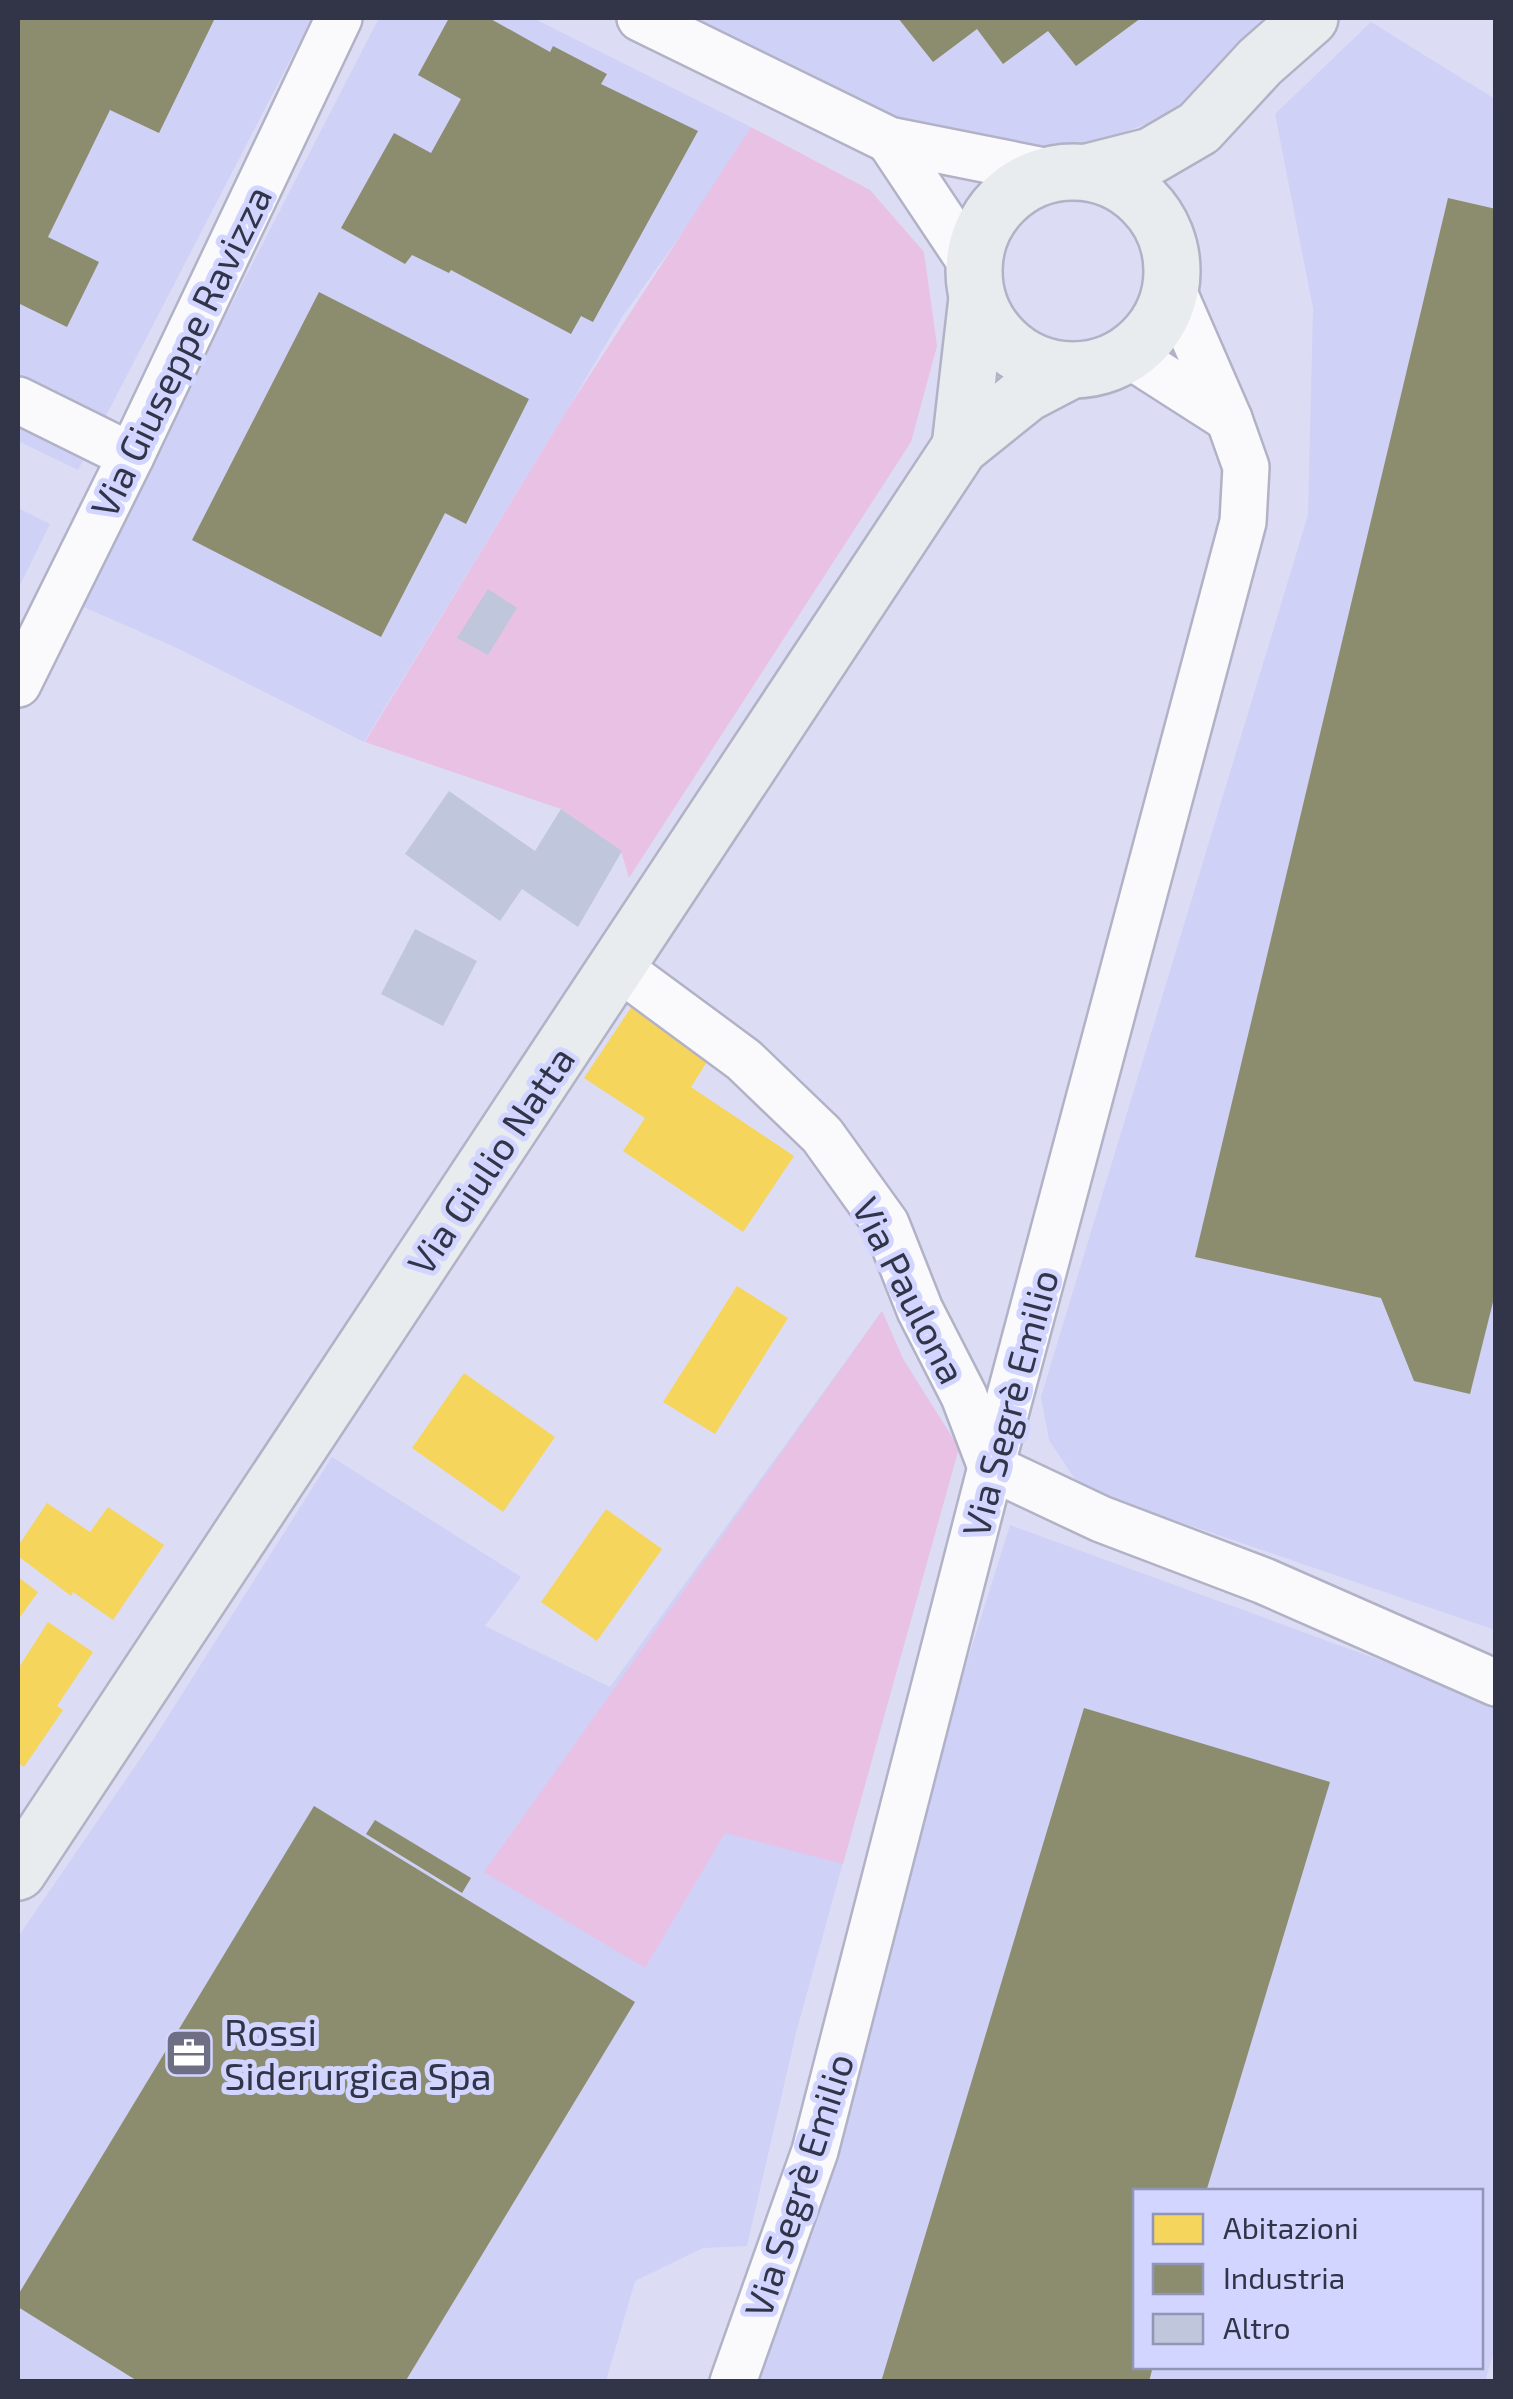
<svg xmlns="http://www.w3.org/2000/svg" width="1513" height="2399" font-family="'Exo 2',sans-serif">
<rect width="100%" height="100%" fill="#dcddf4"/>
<g fill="#cfd1f6" fill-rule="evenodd">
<path d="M 18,18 L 312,18 L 78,470 L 18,441 Z"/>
<path d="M 379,18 L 533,18 L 751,127 L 713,190 L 622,317 L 560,422 L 364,742 L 177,648 L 77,604 Z"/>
<path d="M 666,18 L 1288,18 L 1197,105 L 1049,160 L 880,126 Z"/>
<path d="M 1371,22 L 1495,99 L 1495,1630 L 1081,1488 L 1049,1440 L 1041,1397 L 1308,515 L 1313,308 L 1275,114 Z"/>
<path d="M 18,508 L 50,524 L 18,589 Z"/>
<path d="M 882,1311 L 903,1359 L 959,1448 L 956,1452 L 796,2033 L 747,2246 L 703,2248 L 635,2281 L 606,2381 L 18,2382 L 18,1937 L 153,1740 L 332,1457 L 521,1577 L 485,1626 L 610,1687 Z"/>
<path d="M 1010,1525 L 1495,1702 L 1496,2346 L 1485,2381 L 741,2382 ZM 1136,2192 L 1480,2192 L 1480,2366 L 1136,2366 Z"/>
</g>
<g fill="#e9c1e5">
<path d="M 751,127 L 870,190 L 924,252 L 937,346 L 911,442 L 629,878 L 621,851 L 561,809 L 365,742 L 569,407 Z"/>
<path d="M 882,1311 L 903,1359 L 959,1448 L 843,1864 L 725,1833 L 645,1968 L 484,1872 Z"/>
</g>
<g fill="#f6d55c">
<path d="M 632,1006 L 710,1057 L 691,1087 L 794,1156 L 743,1232 L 623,1151 L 645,1118 L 584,1078 Z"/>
<path d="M 737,1286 L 788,1318 L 715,1434 L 663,1402 Z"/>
<path d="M 464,1373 L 555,1437 L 503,1512 L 412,1448 Z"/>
<path d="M 47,1503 L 90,1532 L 108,1507 L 164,1545 L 113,1620 L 73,1592 L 71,1596 L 18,1556 L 18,1546 Z"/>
<path d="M 606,1509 L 662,1549 L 597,1641 L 541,1602 Z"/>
<path d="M 18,1577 L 38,1592 L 18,1620 Z"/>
<path d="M 48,1622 L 93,1652 L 57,1706 L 63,1710 L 24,1767 L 18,1763 L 18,1669 Z"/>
</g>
<g fill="#8c8c6e">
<path d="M 18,18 L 215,18 L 159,133 L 110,110 L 48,237 L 99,262 L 67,327 L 18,303 Z"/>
<path d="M 449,18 L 489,18 L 550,52 L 553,46 L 607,74 L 601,84 L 698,131 L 593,322 L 581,316 L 571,334 L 451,270 L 449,273 L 412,255 L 405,264 L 341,228 L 394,133 L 431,153 L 461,99 L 418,75 Z"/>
<path d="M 898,18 L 1141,18 L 1076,66 L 1048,31 L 1003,64 L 977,29 L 933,62 Z"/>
<path d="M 1448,198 L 1496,209 L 1496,1290 L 1470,1394 L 1414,1381 L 1381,1298 L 1195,1257 Z"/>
<path d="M 319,292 L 529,399 L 466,524 L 445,513 L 381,637 L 192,540 Z"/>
<path d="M 1084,1708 L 1330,1782 L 1206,2192 L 1136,2192 L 1136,2366 L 1153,2366 L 1149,2382 L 881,2382 Z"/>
<path d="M 314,1806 L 635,2002 L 405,2382 L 139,2382 L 18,2307 L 18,2295 Z"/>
<path d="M 375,1820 L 471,1878 L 462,1893 L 366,1834 Z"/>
</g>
<g fill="#c0c6db">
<path d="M 488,589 L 517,608 L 488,655 L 457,638 Z"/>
<path d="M 449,791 L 535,851 L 561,809 L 622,851 L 578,927 L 522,889 L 500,921 L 405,854 Z"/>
<path d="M 415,929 L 477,961 L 443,1026 L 381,994 Z"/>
</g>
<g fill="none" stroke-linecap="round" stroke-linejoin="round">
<g stroke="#b1b2c6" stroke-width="50">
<g id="street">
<path d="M 640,18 L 889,140 L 1054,173"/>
<path d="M 889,140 L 973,266"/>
<path d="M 1129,355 L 1229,419"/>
<path d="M 18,400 L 131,456"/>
<path d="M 18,684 L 131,456 L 339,18"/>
<path d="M 618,967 L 744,1060 L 822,1135 L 886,1224 L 920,1310 L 964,1396 L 991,1467 L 1101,1519 L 1264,1581 L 1496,1683"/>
<path d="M 733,2382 L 815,2151 L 991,1467 L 1243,522 L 1246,467 L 1229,419 L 1171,286"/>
</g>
</g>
<g stroke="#b1b2c6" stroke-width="60">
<g id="secondary">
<circle cx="1073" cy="271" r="99"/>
<path d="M 1088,172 L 1151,156 L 1199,128 L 1260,62 L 1310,18"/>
<path d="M 960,447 L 977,298"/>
<path d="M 18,1872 L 960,447 L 1026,394 L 1070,371"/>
</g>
</g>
<use href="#street" stroke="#fafafd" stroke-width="45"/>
<use href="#secondary" stroke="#e9ecee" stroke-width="55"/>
</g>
<defs>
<g id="office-square" transform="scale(2.5)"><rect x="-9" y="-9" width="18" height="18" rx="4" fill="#6e6f84" stroke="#d1d5ff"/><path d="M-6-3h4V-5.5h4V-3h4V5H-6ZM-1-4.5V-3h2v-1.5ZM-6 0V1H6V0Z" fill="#fff"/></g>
</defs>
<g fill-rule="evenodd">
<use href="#office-square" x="189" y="2053"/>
</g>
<g text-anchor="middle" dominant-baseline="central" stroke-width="10" stroke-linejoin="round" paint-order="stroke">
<g font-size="38" fill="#323448" stroke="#d1d5ff">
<text transform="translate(180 351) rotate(-64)">Via Giuseppe Ravizza</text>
<text transform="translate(490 1160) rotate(-56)">Via Giulio Natta</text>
<text transform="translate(910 1290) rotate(63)">Via Paulona</text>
<text transform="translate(1009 1403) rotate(-75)">Via Segrè Emilio</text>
<text transform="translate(798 2185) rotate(-72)">Via Segrè Emilio</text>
</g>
<g font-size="38" fill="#323448" stroke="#d1d5ff" text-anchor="start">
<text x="224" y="2031">Rossi<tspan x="224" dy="44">Siderurgica Spa</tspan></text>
</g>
</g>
<rect width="1513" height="2399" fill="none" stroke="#323448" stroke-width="40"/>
<rect x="1133" y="2189" width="350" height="180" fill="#d1d5ff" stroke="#9195b6" stroke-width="2.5"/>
<rect x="1153" y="2214" width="50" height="30" fill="#f6d55c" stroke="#9195b6" stroke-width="2.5"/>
<text x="1223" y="2239" font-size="30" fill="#323448">Abitazioni</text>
<rect x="1153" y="2264" width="50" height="30" fill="#8c8c6e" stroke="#9195b6" stroke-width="2.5"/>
<text x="1223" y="2289" font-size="30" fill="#323448">Industria</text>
<rect x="1153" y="2314" width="50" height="30" fill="#c0c6db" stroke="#9195b6" stroke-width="2.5"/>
<text x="1223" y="2339" font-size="30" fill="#323448">Altro</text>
</svg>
